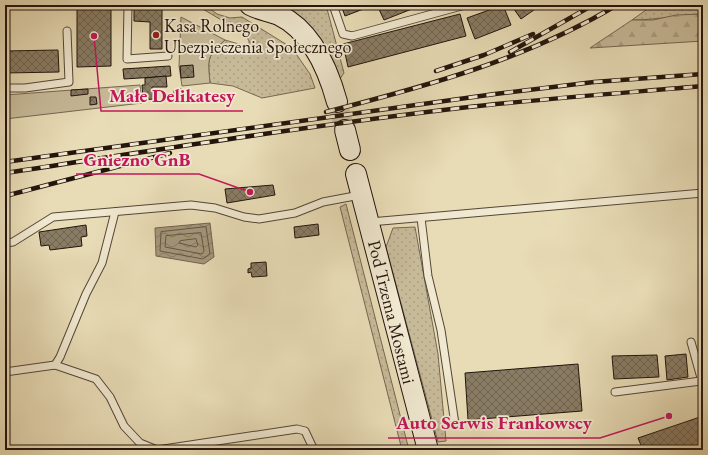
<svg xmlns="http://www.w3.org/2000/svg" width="708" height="455" font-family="'EB Garamond',serif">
<defs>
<pattern id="grass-dots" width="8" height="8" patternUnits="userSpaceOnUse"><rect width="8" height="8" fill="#c7ba99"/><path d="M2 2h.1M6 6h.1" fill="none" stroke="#ab9f83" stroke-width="1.8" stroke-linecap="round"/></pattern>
<pattern id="forest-firs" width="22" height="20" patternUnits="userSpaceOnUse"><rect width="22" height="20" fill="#c7ba99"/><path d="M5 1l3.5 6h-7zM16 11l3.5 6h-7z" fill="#ab9f83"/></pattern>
<pattern id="water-waves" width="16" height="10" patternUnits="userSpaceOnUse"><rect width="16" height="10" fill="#a5987c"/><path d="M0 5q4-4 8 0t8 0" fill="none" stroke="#867b64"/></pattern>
<pattern id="building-cross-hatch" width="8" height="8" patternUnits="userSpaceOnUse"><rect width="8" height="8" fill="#897c64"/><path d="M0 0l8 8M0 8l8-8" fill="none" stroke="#706451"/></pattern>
</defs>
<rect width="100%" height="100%" fill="#e8dcb6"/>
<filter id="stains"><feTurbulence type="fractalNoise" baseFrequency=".005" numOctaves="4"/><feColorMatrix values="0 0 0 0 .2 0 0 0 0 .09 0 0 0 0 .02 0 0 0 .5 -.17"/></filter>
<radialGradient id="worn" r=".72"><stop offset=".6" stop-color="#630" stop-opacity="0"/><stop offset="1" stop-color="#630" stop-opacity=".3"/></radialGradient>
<g fill="url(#grass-dots)" stroke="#756752">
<path d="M 196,5 L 205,5 L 217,14 L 230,18 L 242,17 L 292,48 L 310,74 L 315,88 L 262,98 L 233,86 L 210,83 C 208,60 206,56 225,40 L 249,47 L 249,41 L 245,34 Z"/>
<path d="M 287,5 L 326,5 L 344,73 L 339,80 C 334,59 325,43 308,28 C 300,20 292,15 287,5 Z"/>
<path d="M 653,5 L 703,5 L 703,14 C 679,15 656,20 632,20 Z"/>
<path d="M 346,204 L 409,450 L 402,450 L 340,207 Z"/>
<path d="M 415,227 L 438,354 L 446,441 L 438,442 L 386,247 L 393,228 Z"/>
</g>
<path fill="url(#forest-firs)" stroke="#756752" d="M 703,14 L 703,41 L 590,48 L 632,20 L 653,20 L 676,15 Z"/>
<g fill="#c7ba99" stroke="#756752">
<path d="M 181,17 L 225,40 C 206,56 208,60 210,83 L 182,86 L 179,66 Z"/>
<path d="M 140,85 L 142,103 L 5,119 L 5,95 Z"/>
</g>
<path fill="url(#water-waves)" stroke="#71634f" d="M 210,223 L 214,257 L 204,264 L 156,256 L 155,228 Z"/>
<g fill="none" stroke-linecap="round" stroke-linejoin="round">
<g stroke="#645644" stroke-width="1">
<path d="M 206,227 L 210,254 L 203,259 L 160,251 L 161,232 Z"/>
<path d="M 201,233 L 204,251 L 202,254 L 165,247 L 166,236 Z"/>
<path d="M 196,239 L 198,245 L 196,247 L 179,243 L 180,241 Z"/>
</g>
</g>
<g fill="url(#building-cross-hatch)" stroke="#23140c">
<path d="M 77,5 L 111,5 L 111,66 L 77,67 Z"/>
<path d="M 134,5 L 162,5 L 162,49 L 150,49 L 150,22 L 134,21 Z"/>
<path d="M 341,5 L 374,5 L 345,16 Z"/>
<path d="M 377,5 L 422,5 L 384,20 Z"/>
<path d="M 503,5 L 511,25 L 475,39 L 467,18 Z"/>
<path d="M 511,5 L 541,5 L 521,19 Z"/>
<path d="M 460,14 L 466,36 L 348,67 L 343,44 Z"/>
<path d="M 58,50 L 59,72 L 5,73 L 5,51 Z"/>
<path d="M 193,65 L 194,77 L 181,78 L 180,66 Z"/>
<path d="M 170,66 L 171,76 L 124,79 L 123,69 Z"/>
<path d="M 166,76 L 167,87 L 152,87 L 153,99 L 143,100 L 142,85 L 145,85 L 145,78 Z"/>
<path d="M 88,89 L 88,94 L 71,96 L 71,90 Z"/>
<path d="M 182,89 L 183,99 L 167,100 L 167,95 L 174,94 L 174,90 Z"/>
<path d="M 90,97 L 96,97 L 97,104 L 90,105 Z"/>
<path d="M 273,185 L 275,195 L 227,203 L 225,189 Z"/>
<path d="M 318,224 L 319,235 L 295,238 L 294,227 Z"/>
<path d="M 86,225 L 87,236 L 81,237 L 82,246 L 50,250 L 49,245 L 41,246 L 39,232 Z"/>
<path d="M 266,262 L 267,276 L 252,277 L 251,272 L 248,273 L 248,269 L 251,268 L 251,263 Z"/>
<path d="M 686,354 L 688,377 L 667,380 L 665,356 Z"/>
<path d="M 657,355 L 659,377 L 614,379 L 612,356 Z"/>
<path d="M 578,364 L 582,411 L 468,420 L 465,373 Z"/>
<path d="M 703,416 L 703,450 L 643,450 L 638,438 Z"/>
</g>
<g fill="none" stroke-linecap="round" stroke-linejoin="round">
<path stroke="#cabe9c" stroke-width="20" stroke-dasharray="20 10" stroke-linecap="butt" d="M 337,102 L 345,130"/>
<g stroke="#544636" stroke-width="9">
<g id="lane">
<path d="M 128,5 L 127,59 L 168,56"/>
<path d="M 333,5 L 343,34 L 352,36 L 465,5"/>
<path d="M 5,88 L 25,88 L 69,82 L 67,31"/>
<path d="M 421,218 L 428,276 L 441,330 L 455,424"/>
<path d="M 370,222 L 703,193"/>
<path d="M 5,243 L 13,242 L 53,217 L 191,205 L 215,208 L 244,217 L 259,219 L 295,213 L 323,202 L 360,195"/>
<path d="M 691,342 L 703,385"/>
<path d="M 55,365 L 60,357 L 86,294 L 102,263 L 115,212"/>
<path d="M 5,372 L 55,365 L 96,379 L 110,397 L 124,426 L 140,443 L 157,450 L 297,429 L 305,431 L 314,450"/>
<path d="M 615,392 L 701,381"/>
</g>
</g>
<g stroke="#23140c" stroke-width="22">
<g id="secondary">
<path d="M 250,5 C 259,10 269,11 279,15 C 312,31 328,69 337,102"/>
<path d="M 345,130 L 350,150"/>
<path d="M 356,174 L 428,450"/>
</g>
</g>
<use href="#lane" stroke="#f0e8d0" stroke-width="7"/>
<use href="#secondary" stroke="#f0e8d0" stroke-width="20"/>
<g stroke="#23140c" stroke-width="4.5">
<g id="rail">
<path d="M 510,52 L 593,5"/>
<path d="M 436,71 L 484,55 L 533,34"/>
<path d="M 326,112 C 427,86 527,59 617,5"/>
<path d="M 5,162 L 495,94 L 594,82 L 703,74"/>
<path d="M 5,173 C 156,150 308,126 460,108 C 541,99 622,93 703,86"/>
<path d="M 5,196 L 170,153"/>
</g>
</g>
<use href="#rail" stroke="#f0e8d0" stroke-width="3" stroke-dasharray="9" stroke-linecap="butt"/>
</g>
<circle fill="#8f2418" stroke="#f0e8d0" stroke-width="1.5" cx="156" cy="35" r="4"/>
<g text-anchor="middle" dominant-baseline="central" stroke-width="3.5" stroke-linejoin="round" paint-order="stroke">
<g font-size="18" fill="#23140c" stroke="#f0e8d0" text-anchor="start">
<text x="164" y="25">Kasa Rolnego<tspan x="164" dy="21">Ubezpieczenia Społecznego</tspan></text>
</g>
<g font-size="18" fill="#23140c" stroke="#f0e8d0">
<text transform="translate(392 312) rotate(76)">Pod Trzema Mostami</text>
</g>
</g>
<path fill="none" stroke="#c2185b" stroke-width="1.5" d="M94 36L101 111H243M250 192L199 174H76M669 416L600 438H388"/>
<g fill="#c2185b" stroke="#f0e8d0" stroke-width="1.5">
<circle cx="94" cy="36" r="4"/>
<circle cx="250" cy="192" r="4"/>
<circle cx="669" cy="416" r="4"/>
</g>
<g font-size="19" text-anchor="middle" font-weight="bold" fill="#c2185b" stroke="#f0e8d0" stroke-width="3.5" stroke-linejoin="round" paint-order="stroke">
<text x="172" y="102">Małe Delikatesy</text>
<text x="137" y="166">Gniezno GnB</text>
<text x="494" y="429">Auto Serwis Frankowscy</text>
</g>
<rect width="708" height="455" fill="none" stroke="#e8dcb6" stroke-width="20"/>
<rect x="6" y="6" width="696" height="443" fill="none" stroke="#23140c" stroke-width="2"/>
<rect x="10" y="10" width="688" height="435" fill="none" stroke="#23140c"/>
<rect width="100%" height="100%" filter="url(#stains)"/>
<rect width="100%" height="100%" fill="url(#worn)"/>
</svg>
